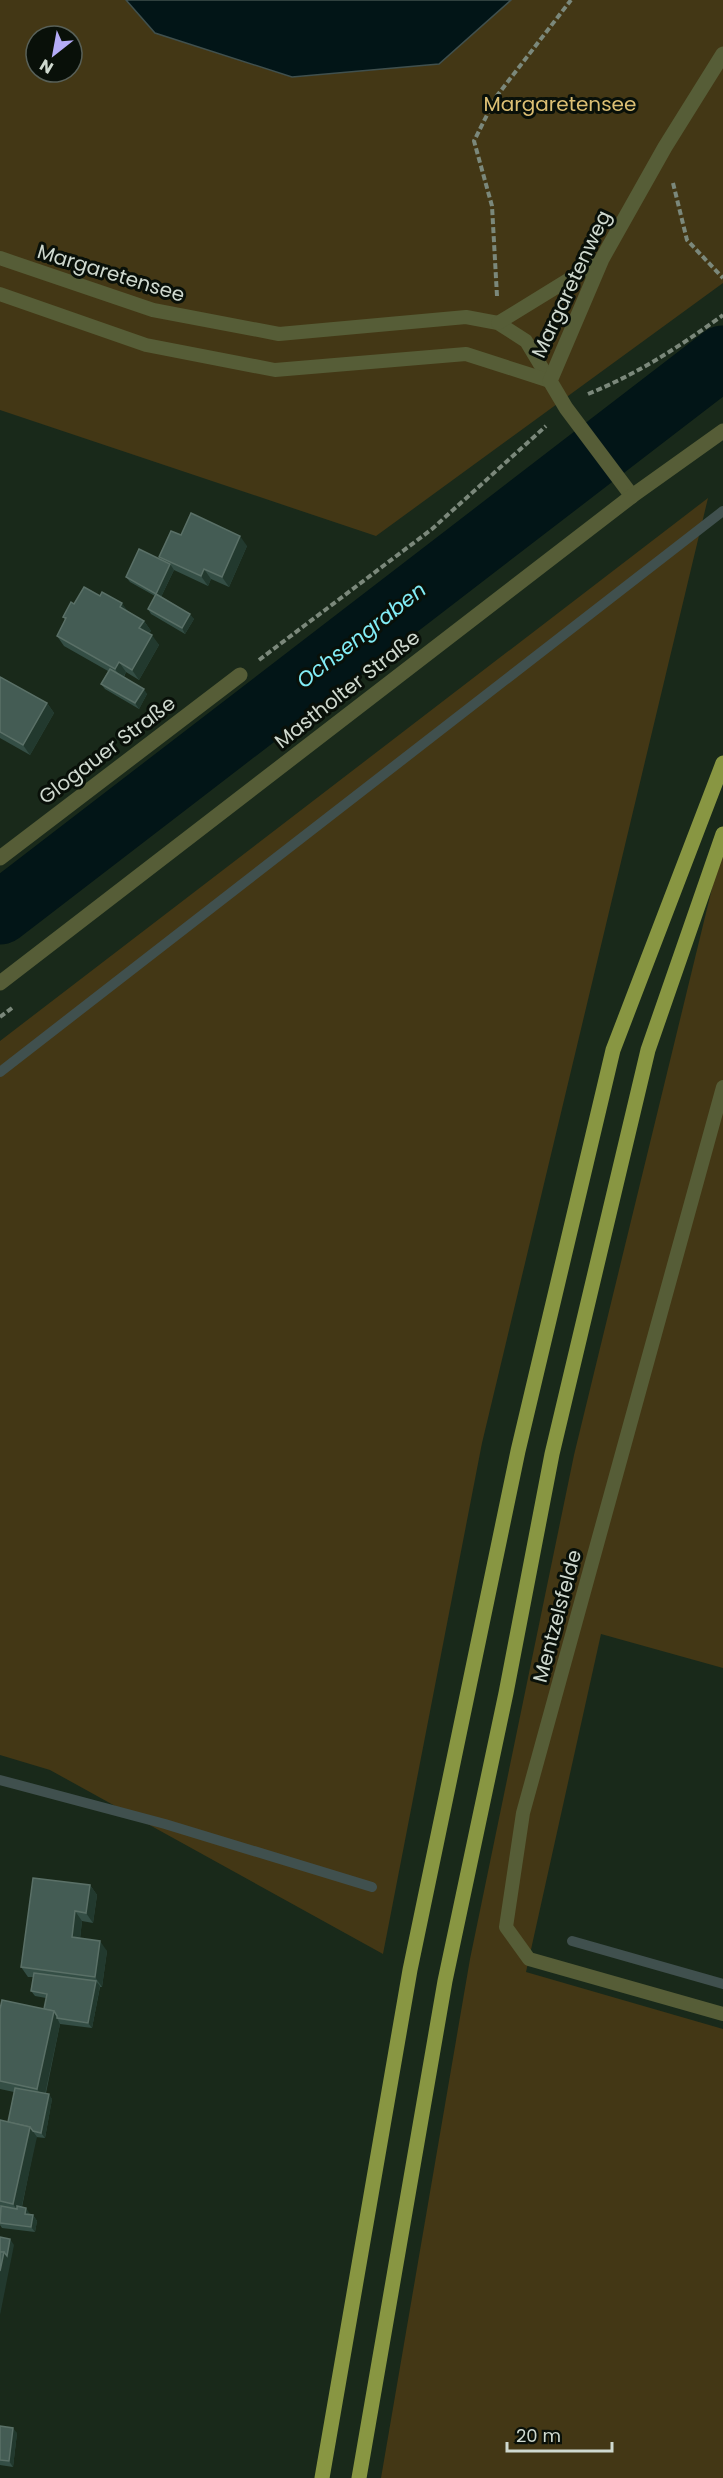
<svg xmlns="http://www.w3.org/2000/svg" width="723" height="2478" font-family="Poppins,sans-serif">
<rect width="100%" height="100%" fill="#19291a"/>
<g fill="#433715" fill-rule="evenodd">
<path d="M 0,0 L 126,0 L 155,33 L 426,0 L 723,0 L 723,283 L 376,536 L 0,410 ZM 36,36 L 72,36 L 72,72 L 36,72 Z"/>
<path d="M 708,498 L 482,1443 L 383,1954 L 50,1770 L 0,1755 L 0,1041 Z"/>
<path d="M 723,843 L 723,1668 L 601,1634 L 526,1972 L 723,2029 L 723,2478 L 381,2478 L 470,1959 L 574,1455 Z"/>
</g>
<path fill="#021517" stroke="#40504e" stroke-width="1.5" d="M 126,0 L 511,0 L 439,64 L 292,77 L 155,33 Z"/>
<g fill="none" stroke-linecap="round" stroke-linejoin="round">
<g stroke="#40504e" stroke-width="10">
<path d="M 0,1072 L 723,511"/>
<path d="M 0,1780 L 165,1824 L 372,1887"/>
<path d="M 572,1941 L 723,1984"/>
</g>
<path stroke="#021517" stroke-width="63" d="M 0,913 L 723,357"/>
<g stroke="#7b887b" stroke-width="4" stroke-dasharray="6 3" stroke-linecap="butt">
<path d="M 673,183 L 687,240 L 723,278"/>
<path d="M 497,296 L 492,206 L 474,141 L 496,97 L 571,0"/>
<path d="M 588,394 C 639,373 679,347 723,315"/>
<path d="M 259,660 L 432,529 L 546,426"/>
<path d="M 0,1017 L 12,1008"/>
</g>
<g stroke="#565d37" stroke-width="14">
<path d="M 0,258 L 153,310 L 279,334 L 466,317 L 498,323 L 526,341 L 550,381"/>
<path d="M 0,294 L 146,345 L 275,370 L 466,354 L 550,381"/>
<path d="M 498,323 L 602,259"/>
<path d="M 723,1087 L 523,1813 L 506,1927 L 529,1959 L 723,2014"/>
</g>
<g stroke="#565d37" stroke-width="15">
<path d="M 632,496 L 566,408 L 550,381 L 602,259 L 665,147 L 723,54"/>
<path d="M 0,858 L 240,675"/>
</g>
<path stroke="#565d37" stroke-width="15" d="M 0,983 L 632,496 L 723,431"/>
<g stroke="#889642" stroke-width="15">
<path d="M 322,2478 L 410,1970 L 518,1451 L 613,1050 L 723,763"/>
<path d="M 359,2478 L 445,1981 L 506,1693 L 552,1454 L 648,1050 L 723,834"/>
</g>
</g>
<g fill="#344e45">
<path d="M 181,535 L 247,546 L 229,587 L 211,579 L 208,586 L 174,570 L 161,597 L 194,619 L 185,634 L 151,614 L 148,609 L 155,596 L 130,582 L 126,577 L 162,561 L 159,557 Z"/>
<path d="M 74,604 L 128,612 L 144,621 L 151,631 L 149,633 L 159,645 L 139,680 L 126,672 L 124,677 L 147,694 L 139,709 L 105,689 L 101,684 L 108,671 L 64,646 L 57,636 L 65,620 L 63,617 Z"/>
<path d="M 0,677 L 47,703 L 54,713 L 30,755 L 0,738 Z"/>
<path d="M 90,1885 L 97,1895 L 93,1923 L 82,1921 L 80,1939 L 107,1951 L 102,1987 L 100,1987 L 92,2028 L 60,2024 L 46,2093 L 52,2099 L 45,2138 L 36,2137 L 22,2207 L 26,2208 L 29,2215 L 33,2215 L 37,2221 L 35,2232 L 2,2228 L 0,2225 L 0,2120 L 8,2122 L 14,2092 L 0,2089 L 0,2009 L 44,2009 L 46,1998 L 35,1996 L 31,1991 L 33,1977 L 28,1977 L 21,1967 Z"/>
<path d="M 0,2426 L 17,2433 L 13,2467 L 0,2465 Z"/>
</g>
<g fill="#22392e">
<path d="M 240,536 L 247,546 L 229,587 L 222,577 Z"/>
<path d="M 170,564 L 174,570 L 160,599 L 156,594 Z"/>
<path d="M 204,569 L 211,579 L 208,586 L 201,576 Z"/>
<path d="M 122,603 L 129,613 L 120,607 Z"/>
<path d="M 190,614 L 194,619 L 185,634 L 182,628 Z"/>
<path d="M 144,621 L 151,631 L 146,638 L 139,628 Z"/>
<path d="M 152,635 L 159,645 L 139,680 L 132,670 Z"/>
<path d="M 119,662 L 126,672 L 122,679 L 115,669 Z"/>
<path d="M 144,689 L 147,694 L 139,709 L 135,703 Z"/>
<path d="M 47,703 L 54,713 L 30,755 L 23,745 Z"/>
<path d="M 90,1885 L 97,1895 L 93,1923 L 86,1913 Z"/>
<path d="M 75,1911 L 82,1921 L 79,1947 L 72,1937 Z"/>
<path d="M 100,1941 L 107,1951 L 102,1987 L 95,1977 Z"/>
<path d="M 96,1981 L 100,1986 L 92,2028 L 88,2023 Z"/>
<path d="M 54,2011 L 59,2019 L 57,2018 L 60,2024 L 44,2099 L 37,2089 Z"/>
<path d="M 49,2094 L 52,2099 L 45,2138 L 41,2133 Z"/>
<path d="M 30,2127 L 37,2137 L 20,2214 L 13,2204 Z"/>
<path d="M 26,2208 L 30,2214 L 28,2219 L 25,2214 Z"/>
<path d="M 33,2215 L 37,2221 L 35,2232 L 31,2227 Z"/>
<path d="M 10,2239 L 14,2245 L 0,2315 L 0,2271 L 4,2252 Z"/>
<path d="M 13,2428 L 17,2433 L 13,2467 L 9,2461 Z"/>
</g>
<g fill="#445c54" stroke="#5a7067" stroke-width="1.5">
<path d="M 191,513 L 240,536 L 222,577 L 204,569 L 201,576 L 159,557 L 171,531 L 181,535 Z"/>
<path d="M 139,549 L 170,564 L 156,594 L 126,577 Z"/>
<path d="M 84,587 L 100,596 L 102,592 L 122,603 L 120,607 L 144,621 L 139,628 L 152,635 L 132,670 L 119,662 L 115,669 L 57,636 L 66,618 L 63,617 L 71,602 L 74,604 Z"/>
<path d="M 156,594 L 190,614 L 182,628 L 148,609 Z"/>
<path d="M 110,669 L 144,689 L 135,703 L 101,684 Z"/>
<path d="M 0,677 L 47,703 L 23,745 L 0,732 Z"/>
<path d="M 33,1878 L 90,1885 L 86,1913 L 75,1911 L 72,1937 L 100,1941 L 95,1977 L 21,1967 Z"/>
<path d="M 34,1973 L 96,1981 L 88,2023 L 57,2018 L 57,2016 L 54,2011 L 44,2009 L 47,1994 L 31,1991 Z"/>
<path d="M 2,2000 L 54,2011 L 37,2089 L 0,2081 L 0,2009 Z"/>
<path d="M 15,2088 L 49,2094 L 41,2133 L 33,2131 L 30,2127 L 8,2122 Z"/>
<path d="M 0,2120 L 30,2127 L 13,2204 L 0,2201 Z"/>
<path d="M 1,2206 L 17,2209 L 17,2206 L 26,2208 L 25,2214 L 33,2215 L 31,2227 L 0,2223 Z"/>
<path d="M 0,2237 L 10,2239 L 7,2256 L 4,2252 L 0,2252 Z"/>
<path d="M 0,2252 L 4,2252 L 0,2271 Z"/>
<path d="M 0,2426 L 13,2428 L 9,2461 L 0,2460 Z"/>
</g>
<g text-anchor="middle" dominant-baseline="central" stroke-width="6" stroke-linejoin="round" paint-order="stroke">
<g font-size="20" fill="#dcbf74" stroke="#091009">
<text x="560" y="104">Margaretensee</text>
</g>
<g font-size="20" fill="#cfd9cf" stroke="#091009">
<text transform="translate(111 273) rotate(17)">Margaretensee</text>
<text transform="translate(571 284) rotate(-65)">Margaretenweg</text>
<text transform="translate(347 689) rotate(-38)">Mastholter Straße</text>
<text transform="translate(107 750) rotate(-37)">Glogauer Straße</text>
<text transform="translate(557 1616) rotate(-75)">Mentzelsfelde</text>
</g>
<g font-size="21" font-style="italic" fill="#82edf6" stroke="#091009">
<text transform="translate(361 635) rotate(-38)">Ochsengraben</text>
</g>
</g>
<g transform="translate(54 54) rotate(211)"><circle r="28" fill="#091009" stroke="#586058" stroke-width="1.5"/>
<path d="M0-4.5L10 22L0 15L-10 22Z" fill="#b5acf8"/>
<text y="-9" font-size="16" font-weight="bold" text-anchor="middle" fill="#cfd9cf">N</text>
</g>
<path d="M507 2442v9h105v-9" fill="none" stroke="#cfd9cf" stroke-width="3"/>
<text x="516" y="2442" font-size="18" fill="#cfd9cf" stroke="#091009" stroke-width="4.5" paint-order="stroke">20 m</text>
</svg>
